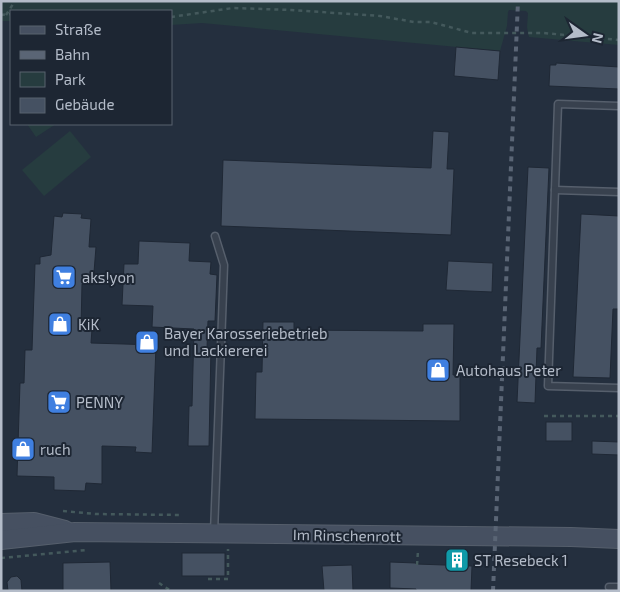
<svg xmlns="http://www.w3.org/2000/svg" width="620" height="592" font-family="'Exo 2',sans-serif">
<rect width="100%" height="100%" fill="#242f3e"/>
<g fill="#263c3f">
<path d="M 1,1 L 619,1 L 619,45 L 529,37 L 527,27 L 528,13 L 526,11 L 509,10 L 508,12 L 507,26 L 500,51 L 202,23 L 171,25 L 171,11 L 11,11 L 11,21 L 1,21 Z"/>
<path d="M 27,124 L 56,124 L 36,137 Z"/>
<path d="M 70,131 L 91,157 L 44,196 L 22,170 Z"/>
</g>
<g fill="#455162" stroke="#1f2835">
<path d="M 456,47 L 500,51 L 498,80 L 454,76 Z"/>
<path d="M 556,63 L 619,67 L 619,89 L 549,86 L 550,65 L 556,65 Z"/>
<path d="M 433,131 L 449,132 L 447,169 L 454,169 L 451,235 L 221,226 L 223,160 L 431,168 Z"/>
<path d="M 528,167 L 549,168 L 541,348 L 537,348 L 535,403 L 517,402 Z"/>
<path d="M 63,213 L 82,214 L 81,218 L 91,219 L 89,247 L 96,247 L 93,285 L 82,284 L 81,328 L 92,329 L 91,343 L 156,345 L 152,453 L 135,452 L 136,447 L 102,446 L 102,484 L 86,483 L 85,491 L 54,490 L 54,477 L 17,476 L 20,383 L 24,383 L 25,350 L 32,350 L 35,264 L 40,264 L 40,257 L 51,255 L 54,216 L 62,217 Z"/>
<path d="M 581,214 L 619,216 L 619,309 L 613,309 L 610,378 L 573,377 Z"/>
<path d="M 139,241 L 190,243 L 189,261 L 211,262 L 210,274 L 217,275 L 215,321 L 208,321 L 207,348 L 211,348 L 209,446 L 188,446 L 189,406 L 192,406 L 194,329 L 152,327 L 153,306 L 122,305 L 124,264 L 138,264 Z"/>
<path d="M 448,261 L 493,263 L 492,292 L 446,290 Z"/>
<path d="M 263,322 L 294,322 L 294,330 L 423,331 L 423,324 L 454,324 L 453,375 L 460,375 L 460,421 L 255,419 L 256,372 L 262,372 Z"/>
<rect x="546" y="422" width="26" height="19"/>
<path d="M 592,441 L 619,442 L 619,455 L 592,454 Z"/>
<rect x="182" y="553" width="43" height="23"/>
<path d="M 110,562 L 111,591 L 63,591 L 63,563 Z"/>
<path d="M 390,562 L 416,563 L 416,564 L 472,566 L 471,591 L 416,591 L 416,589 L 390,588 Z"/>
<path d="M 352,565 L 353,591 L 324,591 L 322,566 Z"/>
<path d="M 17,576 L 21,580 L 22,591 L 8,591 L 7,582 L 11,577 Z"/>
</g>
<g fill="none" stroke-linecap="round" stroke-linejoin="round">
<g stroke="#565f6c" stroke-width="9">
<g id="service">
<path d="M 619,106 L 558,104 L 548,386 L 619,388"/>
<path d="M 555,190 L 619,192"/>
<path d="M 214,533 L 224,265 L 215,236"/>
<path d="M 609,587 L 619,587"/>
</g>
</g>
<g stroke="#565f6c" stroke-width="20">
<g id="secondary">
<path d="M 1,523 L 34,522 L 65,530"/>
<path d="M 1,540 L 75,532 L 571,537 L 619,539"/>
</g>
</g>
<g stroke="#44595c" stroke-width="2.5" stroke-dasharray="4 4" stroke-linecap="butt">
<path d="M 1,15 L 11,14"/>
<path d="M 6,15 L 15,1"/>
<path d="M 171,17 L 233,8 L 291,10 L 380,16 L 414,22 L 431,22 L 472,33 L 544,33 L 619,40"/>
<path d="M 544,416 L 619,416"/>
<path d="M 63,511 L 95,514 L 182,515"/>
<path d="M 1,558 L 87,550"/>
<path d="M 417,565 L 418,551"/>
<path d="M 208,579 L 228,579 L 228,549"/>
<path d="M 159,583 L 171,591"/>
</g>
<use href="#service" stroke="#38414e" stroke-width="6"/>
<use href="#secondary" stroke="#465061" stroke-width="18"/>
<path stroke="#5a6575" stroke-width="4" stroke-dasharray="5 5" stroke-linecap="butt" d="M 493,591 L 518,1"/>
</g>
<defs>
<g id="supermarket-square" transform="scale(1.25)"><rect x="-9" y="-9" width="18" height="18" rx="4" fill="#3f7fe0" stroke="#1d2633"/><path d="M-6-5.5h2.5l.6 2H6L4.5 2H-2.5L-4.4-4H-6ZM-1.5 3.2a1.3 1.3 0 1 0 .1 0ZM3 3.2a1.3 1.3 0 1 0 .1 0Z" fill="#fff"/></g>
<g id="shop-square" transform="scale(1.25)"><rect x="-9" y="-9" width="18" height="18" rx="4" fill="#3f7fe0" stroke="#1d2633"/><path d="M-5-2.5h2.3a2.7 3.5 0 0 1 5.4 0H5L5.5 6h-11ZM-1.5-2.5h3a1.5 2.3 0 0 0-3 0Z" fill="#fff"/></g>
<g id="building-square" transform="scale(1.25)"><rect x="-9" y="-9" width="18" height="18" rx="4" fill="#0f9aa8" stroke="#1d2633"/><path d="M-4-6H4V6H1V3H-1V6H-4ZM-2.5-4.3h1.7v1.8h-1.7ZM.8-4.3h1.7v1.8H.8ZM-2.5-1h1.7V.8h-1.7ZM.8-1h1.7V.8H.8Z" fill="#fff"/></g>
</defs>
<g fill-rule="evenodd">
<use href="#supermarket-square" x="64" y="277"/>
<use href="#shop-square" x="60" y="324"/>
<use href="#shop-square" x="147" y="342"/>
<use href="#shop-square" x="438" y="370"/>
<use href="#supermarket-square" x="59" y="402"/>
<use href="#shop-square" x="23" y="449"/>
<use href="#building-square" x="457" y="560"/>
</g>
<g text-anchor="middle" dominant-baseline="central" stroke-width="4" stroke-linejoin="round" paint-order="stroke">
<g font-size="15" fill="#b4bcc9" stroke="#1d2633" text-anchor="start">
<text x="82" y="277">aks!yon</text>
<text x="78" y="324">KiK</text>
<text x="164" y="333">Bayer Karosseriebetrieb<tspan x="164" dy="17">und Lackiererei</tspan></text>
<text x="456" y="370">Autohaus Peter</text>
<text x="76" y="402">PENNY</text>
<text x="40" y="449">ruch</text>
<text x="474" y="560">ST Resebeck 1</text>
</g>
<g font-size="15" fill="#b4bcc9" stroke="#1d2633">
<text transform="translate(347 535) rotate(1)">Im Rinschenrott</text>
</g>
</g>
<rect width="620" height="592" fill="none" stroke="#b4bcc9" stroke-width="5"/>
<rect x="10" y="10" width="162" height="115" fill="#1d2633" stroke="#59626f"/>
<rect x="20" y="26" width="25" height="8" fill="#465061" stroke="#59626f"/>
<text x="55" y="35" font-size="15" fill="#b4bcc9">Straße</text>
<rect x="20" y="51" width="25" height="8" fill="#5a6575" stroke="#59626f"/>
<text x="55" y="60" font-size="15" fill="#b4bcc9">Bahn</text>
<rect x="20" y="72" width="25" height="15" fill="#263c3f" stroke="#59626f"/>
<text x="55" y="85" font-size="15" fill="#b4bcc9">Park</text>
<rect x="20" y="98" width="25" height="15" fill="#455162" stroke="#59626f"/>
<text x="55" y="110" font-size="15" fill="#b4bcc9">Gebäude</text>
<g transform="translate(585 35) rotate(104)" stroke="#1d2633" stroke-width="4" paint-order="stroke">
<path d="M0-4L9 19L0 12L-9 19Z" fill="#b4bcc9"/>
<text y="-8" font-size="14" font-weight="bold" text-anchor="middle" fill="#b4bcc9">N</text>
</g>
</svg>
